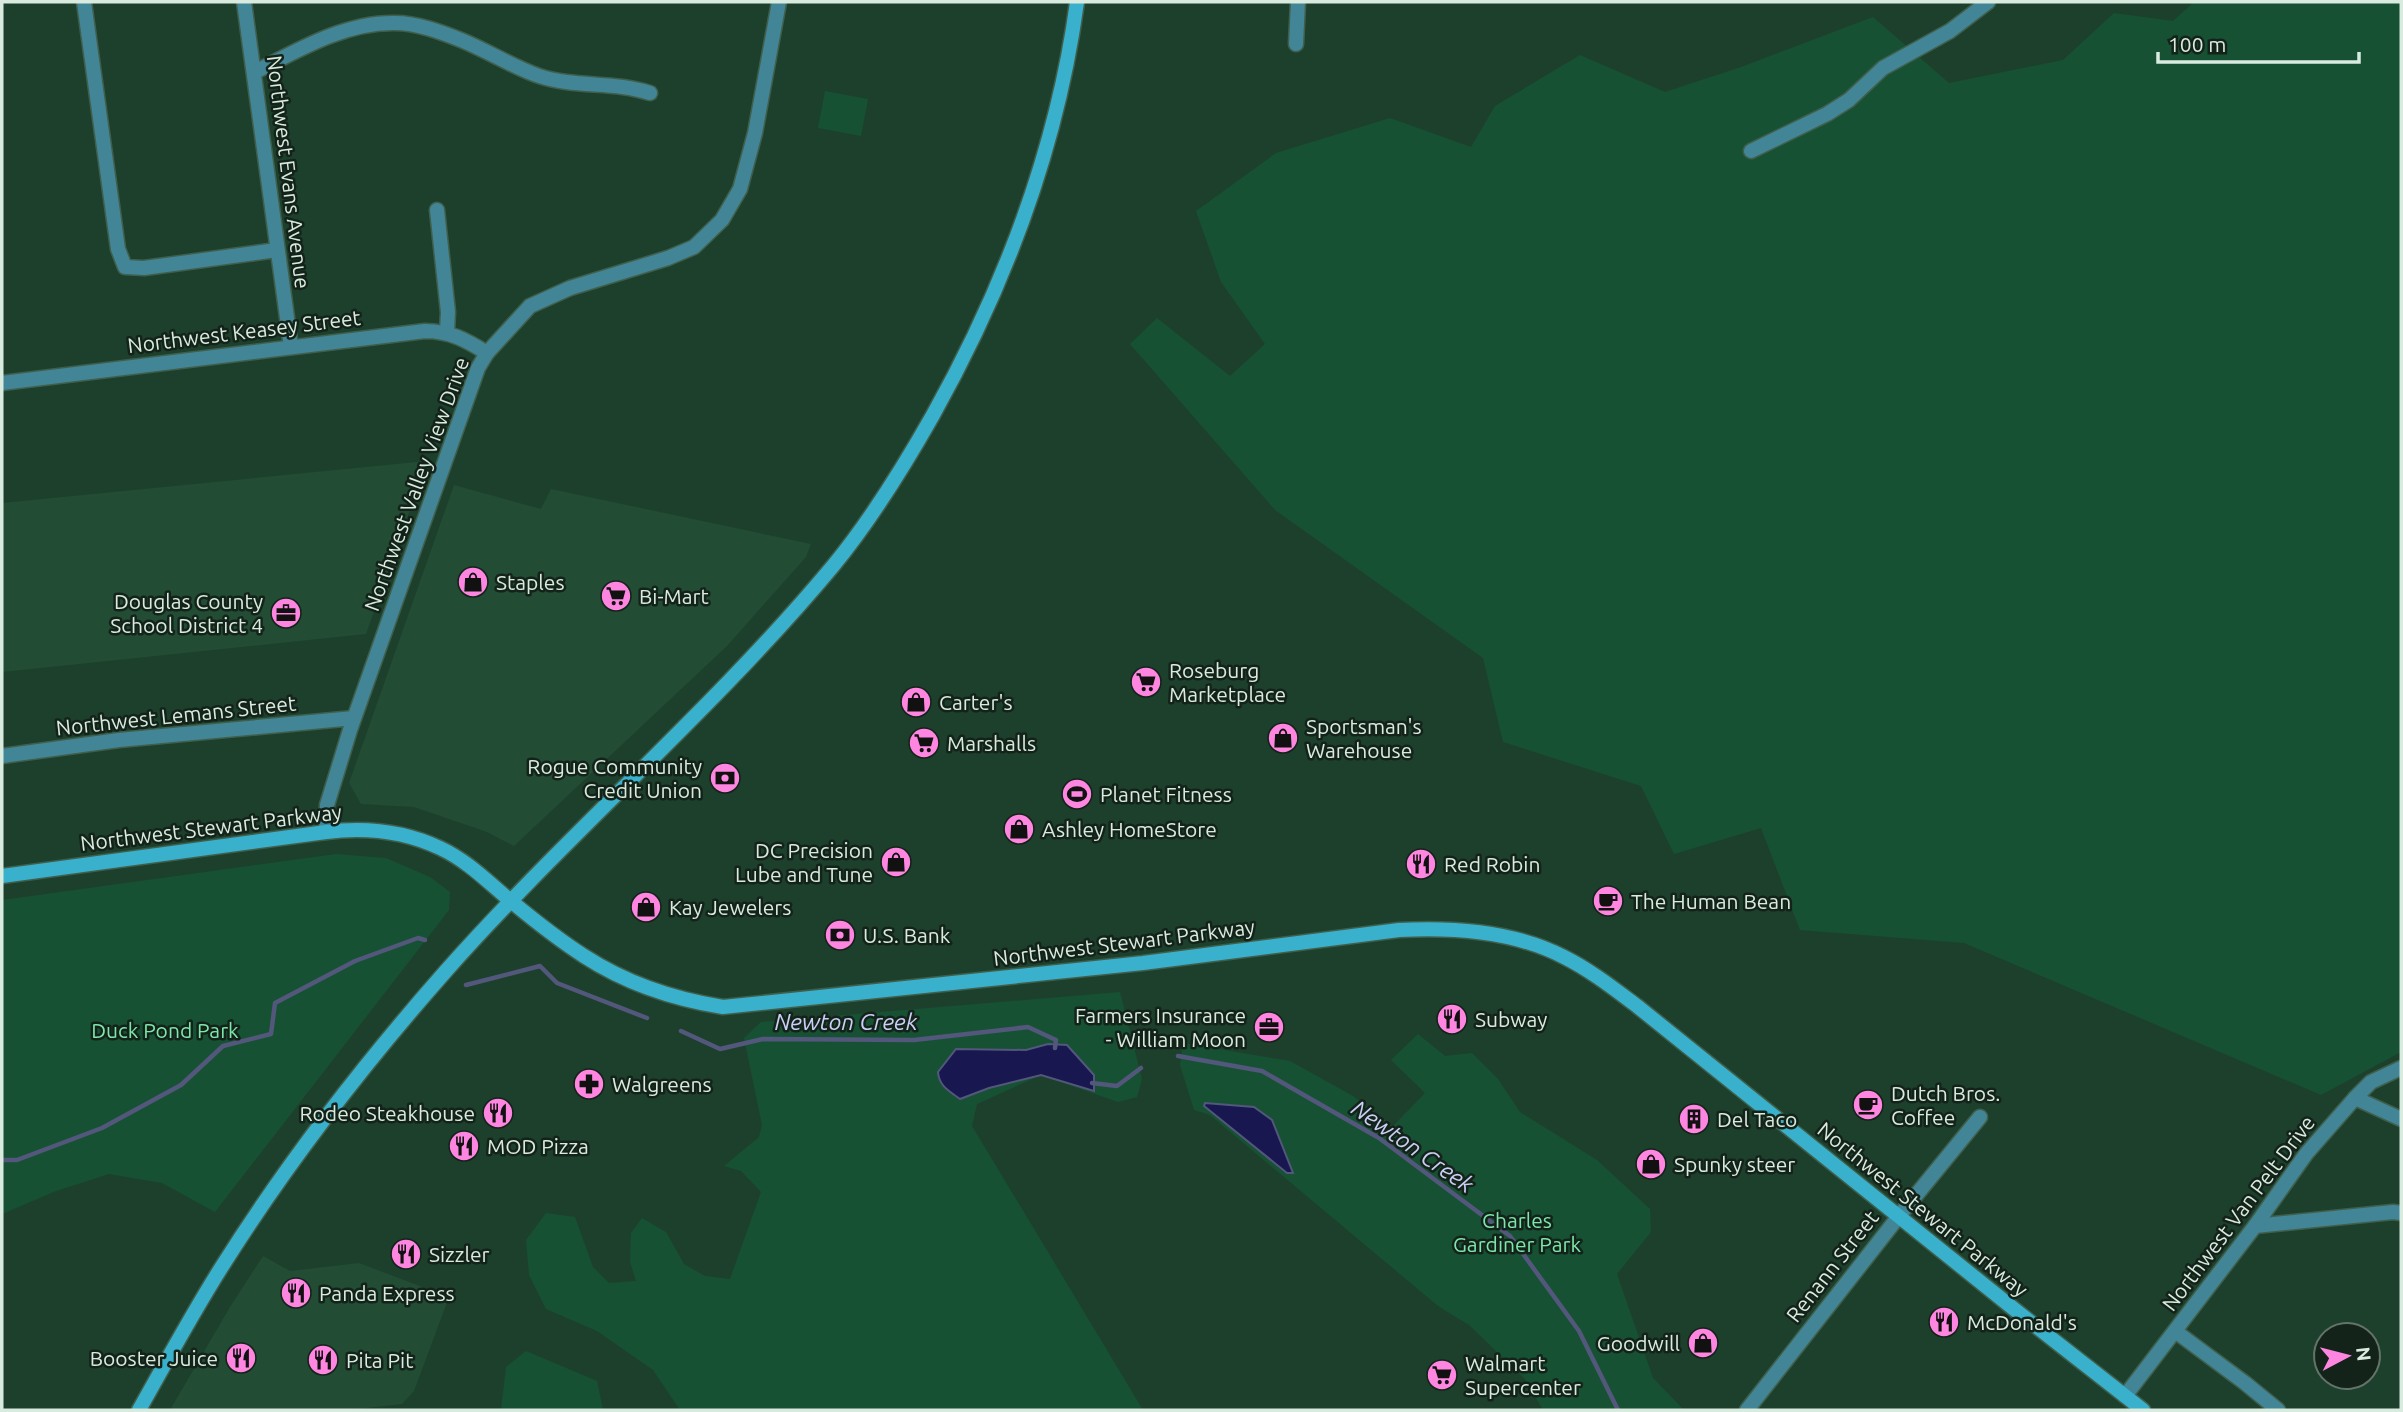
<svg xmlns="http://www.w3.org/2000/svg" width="2403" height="1412" font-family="Ubuntu,sans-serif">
<rect width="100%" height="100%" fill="#1d402c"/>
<g fill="#224c34">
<path d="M 427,461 L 366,634 L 2,672 L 2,503 Z"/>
<path d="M 454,485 L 541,509 L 551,489 L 811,544 L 806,557 L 727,646 L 514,846 L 487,832 L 414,807 L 361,804 L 349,783 Z"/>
<path d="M 263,1256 L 290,1271 L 359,1263 L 449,1297 L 414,1391 L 402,1404 L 349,1410 L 170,1410 L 230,1307 Z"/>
</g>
<g fill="#175134">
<path d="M 2194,2 L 2401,2 L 2401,1052 L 2321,1095 L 1964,943 L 1800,930 L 1761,828 L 1674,854 L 1641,786 L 1503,742 L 1483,658 L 1275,510 L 1130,344 L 1157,318 L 1230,376 L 1265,344 L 1221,282 L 1196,211 L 1276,153 L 1390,118 L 1471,147 L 1495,106 L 1580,55 L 1665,92 L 1741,67 L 1873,17 L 1949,83 L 2063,60 L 2114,13 L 2173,21 Z"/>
<path d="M 825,91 L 868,99 L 861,136 L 818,128 Z"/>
<path d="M 336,854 L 386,858 L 430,877 L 450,892 L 449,910 L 215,1212 L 162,1183 L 109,1174 L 56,1191 L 2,1214 L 2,900 Z"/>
<path d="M 1120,992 L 1142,1079 L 1137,1097 L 1118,1102 L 1041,1075 L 977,1104 L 972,1126 L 1143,1410 L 680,1410 L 653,1370 L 597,1331 L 546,1309 L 529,1275 L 526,1240 L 546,1213 L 575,1217 L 593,1267 L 609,1283 L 636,1281 L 630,1262 L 631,1233 L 642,1218 L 666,1232 L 684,1264 L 705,1276 L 730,1279 L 761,1192 L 741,1171 L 724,1166 L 759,1137 L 762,1125 L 744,1038 L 761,1022 Z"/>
<path d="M 1418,1034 L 1445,1056 L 1472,1053 L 1498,1079 L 1520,1112 L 1597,1160 L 1650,1209 L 1651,1232 L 1617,1274 L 1653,1378 L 1684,1410 L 1543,1410 L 1524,1378 L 1469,1325 L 1438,1306 L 1210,1115 L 1194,1110 L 1180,1065 L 1183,1043 L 1290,1061 L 1353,1096 L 1393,1126 L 1425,1093 L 1391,1060 Z"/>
<path d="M 526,1351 L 597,1381 L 603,1410 L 501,1410 L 506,1367 Z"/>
</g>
<g fill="#181750" stroke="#52577b" stroke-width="2">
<path d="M 1048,1044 L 1067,1045 L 1094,1075 L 1094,1091 L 1041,1075 L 989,1088 L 960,1099 C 949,1091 939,1086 938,1072 L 956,1049 L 1026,1050 Z"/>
<path d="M 1205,1103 L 1254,1107 L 1272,1120 L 1293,1173 L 1287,1173 L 1204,1106 Z"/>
</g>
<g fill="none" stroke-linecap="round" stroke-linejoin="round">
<g stroke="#52577b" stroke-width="4.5">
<path d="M 466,985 L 540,966 L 557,983 L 647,1018"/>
<path d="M 681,1031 L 720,1049 L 763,1039 L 914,1040 L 1028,1027 L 1056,1040 L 1055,1048"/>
<path d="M 1178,1056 L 1262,1071 L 1379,1138 L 1510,1236 L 1579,1331 L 1618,1410"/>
<path d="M 1092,1083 L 1117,1086 L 1141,1068"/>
<path d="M 2,1160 L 17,1160 L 102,1128 L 181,1085 L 223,1046 L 271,1034 L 275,1003 L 355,961 L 418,938 L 425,940"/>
</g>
<g stroke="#3f5f4c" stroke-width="17">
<g id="minor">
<path d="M 84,2 L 118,249 L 125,267 L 144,268 L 277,250"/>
<path d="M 244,2 L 291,347"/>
<path d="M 1296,44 L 1298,2"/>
<path d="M 255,72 C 298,50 345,22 395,23 C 417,23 441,32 461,40 C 488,51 513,67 539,76 C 575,88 614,81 650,93"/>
<path d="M 1751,151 L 1827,114 L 1849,100 L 1883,68 L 1950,31 L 1988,2"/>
<path d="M 437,210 L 448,312 L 447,332"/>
<path d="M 2,756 L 119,740 L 354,718"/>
<path d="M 2355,1098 L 2371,1082 L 2401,1068"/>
<path d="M 1899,1216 L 1980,1117"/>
<path d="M 2255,1226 L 2393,1212 L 2401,1213"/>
<path d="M 2175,1331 L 2245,1383 L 2278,1410"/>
<path d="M 2125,1396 L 2255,1226 L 2306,1154 L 2355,1098 L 2401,1119"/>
</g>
</g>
<g stroke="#3f5f4c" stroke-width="17">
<g id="tertiary">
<path d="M 2,383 L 425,331 C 450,331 466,340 487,353"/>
<path d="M 326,832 L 327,805 L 350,730 L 478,368 L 487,353 L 530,306 L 570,288 L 668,258 L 694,247 L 722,220 L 740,189 L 755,133 L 779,2"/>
<path d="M 1747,1410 L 1899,1216"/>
</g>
</g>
<g stroke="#3f5f4c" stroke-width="17">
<g id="secondary">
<path d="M 2,876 L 326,832 C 365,827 404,831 440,848 C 468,861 489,883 512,902 C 535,921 559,940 584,956 C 627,984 673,999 723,1007 L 1143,963 L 1399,930 C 1455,927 1514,931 1564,957 C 1590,970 1613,988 1637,1006 L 2019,1313 L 2143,1410"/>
<path d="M 139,1410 C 166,1362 192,1314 221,1268 C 287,1163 363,1065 445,972 C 569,832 713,710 833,566 C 871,520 903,468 933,415 C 1005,286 1057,149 1077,2"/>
</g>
</g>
<use href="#minor" stroke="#428596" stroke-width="14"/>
<use href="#tertiary" stroke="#428596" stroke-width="14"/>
<use href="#secondary" stroke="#39b0cc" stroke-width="14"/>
</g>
<defs>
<g id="shop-disc" transform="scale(1.575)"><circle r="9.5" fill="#fe86e1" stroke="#14231a"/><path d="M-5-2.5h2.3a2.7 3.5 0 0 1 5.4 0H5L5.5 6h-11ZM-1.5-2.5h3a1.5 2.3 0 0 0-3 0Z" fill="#111"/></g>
<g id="supermarket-disc" transform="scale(1.575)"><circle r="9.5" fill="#fe86e1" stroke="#14231a"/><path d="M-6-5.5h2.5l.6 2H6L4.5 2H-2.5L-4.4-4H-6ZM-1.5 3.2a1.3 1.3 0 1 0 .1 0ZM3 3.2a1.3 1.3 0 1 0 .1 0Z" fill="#111"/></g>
<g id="office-disc" transform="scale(1.575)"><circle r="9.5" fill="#fe86e1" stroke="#14231a"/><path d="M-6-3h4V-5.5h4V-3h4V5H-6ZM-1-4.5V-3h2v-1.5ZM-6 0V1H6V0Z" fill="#111"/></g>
<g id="bank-disc" transform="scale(1.575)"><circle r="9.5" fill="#fe86e1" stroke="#14231a"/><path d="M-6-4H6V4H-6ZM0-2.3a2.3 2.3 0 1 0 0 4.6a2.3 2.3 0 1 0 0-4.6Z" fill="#111"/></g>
<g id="stadium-disc" transform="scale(1.575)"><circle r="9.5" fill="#fe86e1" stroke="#14231a"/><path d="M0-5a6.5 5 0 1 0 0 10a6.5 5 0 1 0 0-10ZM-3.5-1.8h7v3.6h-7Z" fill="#111"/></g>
<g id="restaurant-disc" transform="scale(1.575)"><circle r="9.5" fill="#fe86e1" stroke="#14231a"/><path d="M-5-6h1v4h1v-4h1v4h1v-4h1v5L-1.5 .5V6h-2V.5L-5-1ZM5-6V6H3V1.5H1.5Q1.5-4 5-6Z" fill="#111"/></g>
<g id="cafe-disc" transform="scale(1.575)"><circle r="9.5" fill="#fe86e1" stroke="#14231a"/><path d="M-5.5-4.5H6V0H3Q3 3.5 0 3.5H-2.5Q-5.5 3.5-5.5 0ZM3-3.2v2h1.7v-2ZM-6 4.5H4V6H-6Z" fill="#111"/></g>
<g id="pharmacy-disc" transform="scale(1.575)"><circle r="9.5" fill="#fe86e1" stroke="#14231a"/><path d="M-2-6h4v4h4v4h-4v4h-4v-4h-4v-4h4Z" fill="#111"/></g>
<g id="building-disc" transform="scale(1.575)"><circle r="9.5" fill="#fe86e1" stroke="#14231a"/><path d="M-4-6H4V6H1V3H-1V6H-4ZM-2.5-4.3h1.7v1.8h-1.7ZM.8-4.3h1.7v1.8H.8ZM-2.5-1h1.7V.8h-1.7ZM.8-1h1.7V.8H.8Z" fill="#111"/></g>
</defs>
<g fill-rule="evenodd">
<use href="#shop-disc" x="473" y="582"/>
<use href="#supermarket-disc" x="616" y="596"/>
<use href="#office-disc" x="286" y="613"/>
<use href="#supermarket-disc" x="1146" y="682"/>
<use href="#shop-disc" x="916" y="702"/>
<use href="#shop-disc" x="1283" y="738"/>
<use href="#supermarket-disc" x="924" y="743"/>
<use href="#bank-disc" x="725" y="778"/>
<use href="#stadium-disc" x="1077" y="794"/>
<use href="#shop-disc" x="1019" y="829"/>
<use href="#shop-disc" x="896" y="862"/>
<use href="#restaurant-disc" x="1421" y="864"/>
<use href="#cafe-disc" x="1608" y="901"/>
<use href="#shop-disc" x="646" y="907"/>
<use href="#bank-disc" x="840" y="935"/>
<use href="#restaurant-disc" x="1452" y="1019"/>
<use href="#office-disc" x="1269" y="1027"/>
<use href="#pharmacy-disc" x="589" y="1084"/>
<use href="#cafe-disc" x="1868" y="1105"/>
<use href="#restaurant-disc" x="498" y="1113"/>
<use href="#building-disc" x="1694" y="1119"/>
<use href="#restaurant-disc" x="464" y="1146"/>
<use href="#shop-disc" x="1651" y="1164"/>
<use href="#restaurant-disc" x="406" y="1254"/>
<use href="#restaurant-disc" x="296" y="1293"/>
<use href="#restaurant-disc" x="1944" y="1322"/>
<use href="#shop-disc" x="1703" y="1343"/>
<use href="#restaurant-disc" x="241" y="1358"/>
<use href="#restaurant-disc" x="323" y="1360"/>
<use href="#supermarket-disc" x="1442" y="1375"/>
</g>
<g text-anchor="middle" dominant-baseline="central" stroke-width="5" stroke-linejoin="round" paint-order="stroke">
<g font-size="21" fill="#d8ebde" stroke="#14231a">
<text transform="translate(289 172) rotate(83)">Northwest Evans Avenue</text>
<text transform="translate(244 331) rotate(-7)">Northwest Keasey Street</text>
<text transform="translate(416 484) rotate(-70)">Northwest Valley View Drive</text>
<text transform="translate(176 715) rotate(-6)">Northwest Lemans Street</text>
<text transform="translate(211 827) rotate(-7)">Northwest Stewart Parkway</text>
<text transform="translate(1124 942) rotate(-7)">Northwest Stewart Parkway</text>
<text transform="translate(1923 1209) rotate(39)">Northwest Stewart Parkway</text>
<text transform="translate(2238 1213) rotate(-53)">Northwest Van Pelt Drive</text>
<text transform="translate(1832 1266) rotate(-52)">Renann Street</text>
</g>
<g font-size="21" fill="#d8ebde" stroke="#14231a" text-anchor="start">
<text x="496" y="582">Staples</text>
<text x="639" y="596">Bi-Mart</text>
<text x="263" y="601" text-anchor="end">Douglas County<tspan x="263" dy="24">School District 4</tspan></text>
<text x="1169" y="670">Roseburg<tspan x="1169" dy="24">Marketplace</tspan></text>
<text x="939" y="702">Carter's</text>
<text x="1306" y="726">Sportsman's<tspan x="1306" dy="24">Warehouse</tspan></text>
<text x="947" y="743">Marshalls</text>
<text x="702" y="766" text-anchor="end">Rogue Community<tspan x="702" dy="24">Credit Union</tspan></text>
<text x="1100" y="794">Planet Fitness</text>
<text x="1042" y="829">Ashley HomeStore</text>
<text x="873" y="850" text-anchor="end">DC Precision<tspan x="873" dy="24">Lube and Tune</tspan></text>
<text x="1444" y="864">Red Robin</text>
<text x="1631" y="901">The Human Bean</text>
<text x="669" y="907">Kay Jewelers</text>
<text x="863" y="935">U.S. Bank</text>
<text x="1246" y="1015" text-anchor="end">Farmers Insurance<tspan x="1246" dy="24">- William Moon</tspan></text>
<text x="1475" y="1019">Subway</text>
<text x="612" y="1084">Walgreens</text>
<text x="1891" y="1093">Dutch Bros.<tspan x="1891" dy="24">Coffee</tspan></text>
<text x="475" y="1113" text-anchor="end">Rodeo Steakhouse</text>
<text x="1717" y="1119">Del Taco</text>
<text x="487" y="1146">MOD Pizza</text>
<text x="1674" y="1164">Spunky steer</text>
<text x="429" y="1254">Sizzler</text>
<text x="319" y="1293">Panda Express</text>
<text x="1967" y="1322">McDonald's</text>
<text x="1680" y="1343" text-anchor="end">Goodwill</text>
<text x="218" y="1358" text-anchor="end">Booster Juice</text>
<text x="346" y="1360">Pita Pit</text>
<text x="1465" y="1363">Walmart<tspan x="1465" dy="24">Supercenter</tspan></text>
</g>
<g font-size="21" fill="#7de7ab" stroke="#14231a">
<text x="165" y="1030">Duck Pond Park</text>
<text x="1517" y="1220">Charles<tspan x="1517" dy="24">Gardiner Park</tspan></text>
</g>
<g font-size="23" font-style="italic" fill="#c9cff5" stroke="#14231a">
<text x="846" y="1021">Newton Creek</text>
<text transform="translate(1413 1146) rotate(35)">Newton Creek</text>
</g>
</g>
<rect width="2403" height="1412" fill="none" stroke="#d8ebde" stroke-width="7"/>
<g transform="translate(2347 1356) rotate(83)"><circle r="33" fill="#14231a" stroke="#627368" stroke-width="2"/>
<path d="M0-5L12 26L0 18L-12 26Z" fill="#fe86e1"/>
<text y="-10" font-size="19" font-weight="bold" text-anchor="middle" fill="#d8ebde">N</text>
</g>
<path d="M2158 52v10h201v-10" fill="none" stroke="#d8ebde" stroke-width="3.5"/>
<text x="2168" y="52" font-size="21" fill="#d8ebde" stroke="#14231a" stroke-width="5" paint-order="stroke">100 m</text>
</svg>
